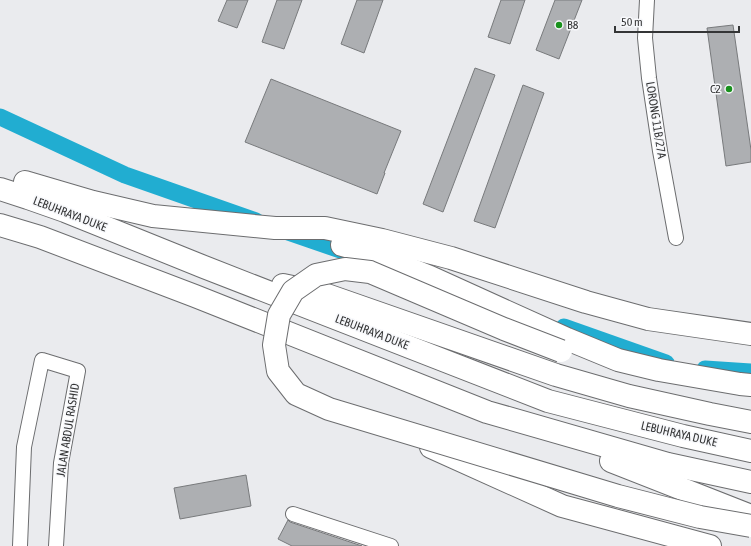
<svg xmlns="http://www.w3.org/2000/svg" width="751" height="546" font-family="'Asap Condensed',sans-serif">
<rect width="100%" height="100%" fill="#eaebee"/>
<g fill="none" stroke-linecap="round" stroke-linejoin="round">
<g stroke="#21add1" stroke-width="17">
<path d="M 0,117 L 125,175 L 256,221"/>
<path d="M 288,232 L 352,254"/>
<path d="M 564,327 L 666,363"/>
<path d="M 705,369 L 751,372"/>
</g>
</g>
<g fill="#adafb2" stroke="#787a7c">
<path d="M 227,0 L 248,0 L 237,28 L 218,21 Z"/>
<path d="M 277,0 L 302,0 L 284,49 L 262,42 Z"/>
<path d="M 357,0 L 383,0 L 364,53 L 341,44 Z"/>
<path d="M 501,0 L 525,0 L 510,44 L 488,37 Z"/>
<path d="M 555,0 L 582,0 L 559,59 L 536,50 Z"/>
<path d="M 733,25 L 751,150 L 751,162 L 726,166 L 707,28 Z"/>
<path d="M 475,68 L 495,75 L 443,212 L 423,204 Z"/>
<path d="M 271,79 L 401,131 L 384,173 L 385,173 L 377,194 L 245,142 Z"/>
<path d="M 523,85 L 544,93 L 495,228 L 474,221 Z"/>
<path d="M 246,475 L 251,506 L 180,519 L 174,488 Z"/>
<path d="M 288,520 L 290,522 L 362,546 L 292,546 L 278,539 Z"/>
</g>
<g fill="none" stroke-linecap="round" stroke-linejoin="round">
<g stroke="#6c6d6f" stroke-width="16">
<g id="street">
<path d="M 647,0 L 645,38 L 649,78 L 660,151 L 676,238"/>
<path d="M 293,514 L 391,546"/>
<path d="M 20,546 L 24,447 L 42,360 L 78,371 L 61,463 L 56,546"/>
</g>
</g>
<g stroke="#6c6d6f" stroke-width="24">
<g id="highway">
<path d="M 25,182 L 93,202 L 153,216 L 275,228 L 325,228 L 382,240 L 451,258 L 586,302 L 648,319 L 751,334"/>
<path d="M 0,189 L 28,198 L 65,211 L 204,267 L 548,401 L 683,436 L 751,451"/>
<path d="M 0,225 L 40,237 L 195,296 L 487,412 L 668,464 L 751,482"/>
<path d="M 342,245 L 367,252 L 430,277 L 567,339 L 618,360 L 659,370 L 740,384 L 751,385"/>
<path d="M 283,285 L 321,293 L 556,375 L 629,396 L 710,414 L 751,422"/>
<path d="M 431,447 L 562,506 L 710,546"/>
<path d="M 611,461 L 751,516"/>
</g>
</g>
<use href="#street" stroke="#fff" stroke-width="14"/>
<use href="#highway" stroke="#fff" stroke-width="22"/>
<g stroke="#6c6d6f" stroke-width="24" stroke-linecap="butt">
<path id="highway-bridge" d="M 561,351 L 504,329 L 370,272 L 345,269 L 316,275 L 293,291 L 279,315 L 274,345 L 278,371 L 296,394 L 329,409 L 618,496 L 700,517 L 751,526"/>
</g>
<use href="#highway-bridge" stroke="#fff" stroke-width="22"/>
</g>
<g fill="#19911d" stroke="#f7f8fb" stroke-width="1.5">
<circle cx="559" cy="25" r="4"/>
<circle cx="729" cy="89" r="4"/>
</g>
<g text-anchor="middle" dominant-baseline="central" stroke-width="3" stroke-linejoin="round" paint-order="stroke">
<g font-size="12" fill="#343536" stroke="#f7f8fb" text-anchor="start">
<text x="567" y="25">B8</text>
<text x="721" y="89" text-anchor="end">C2</text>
</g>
<g font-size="12" fill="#343536" stroke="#f7f8fb">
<text transform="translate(656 120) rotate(81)">LORONG 11B/27A</text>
<text transform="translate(70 214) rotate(21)">LEBUHRAYA DUKE</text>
<text transform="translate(372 332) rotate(21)">LEBUHRAYA DUKE</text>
<text transform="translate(68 430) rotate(-81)">JALAN ABDUL RASHID</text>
<text transform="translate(679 434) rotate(13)">LEBUHRAYA DUKE</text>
</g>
</g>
<path d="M615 26v6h124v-6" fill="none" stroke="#343536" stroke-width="2"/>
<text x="621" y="26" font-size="12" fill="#343536" stroke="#f7f8fb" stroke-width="3" paint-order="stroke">50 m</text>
</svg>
